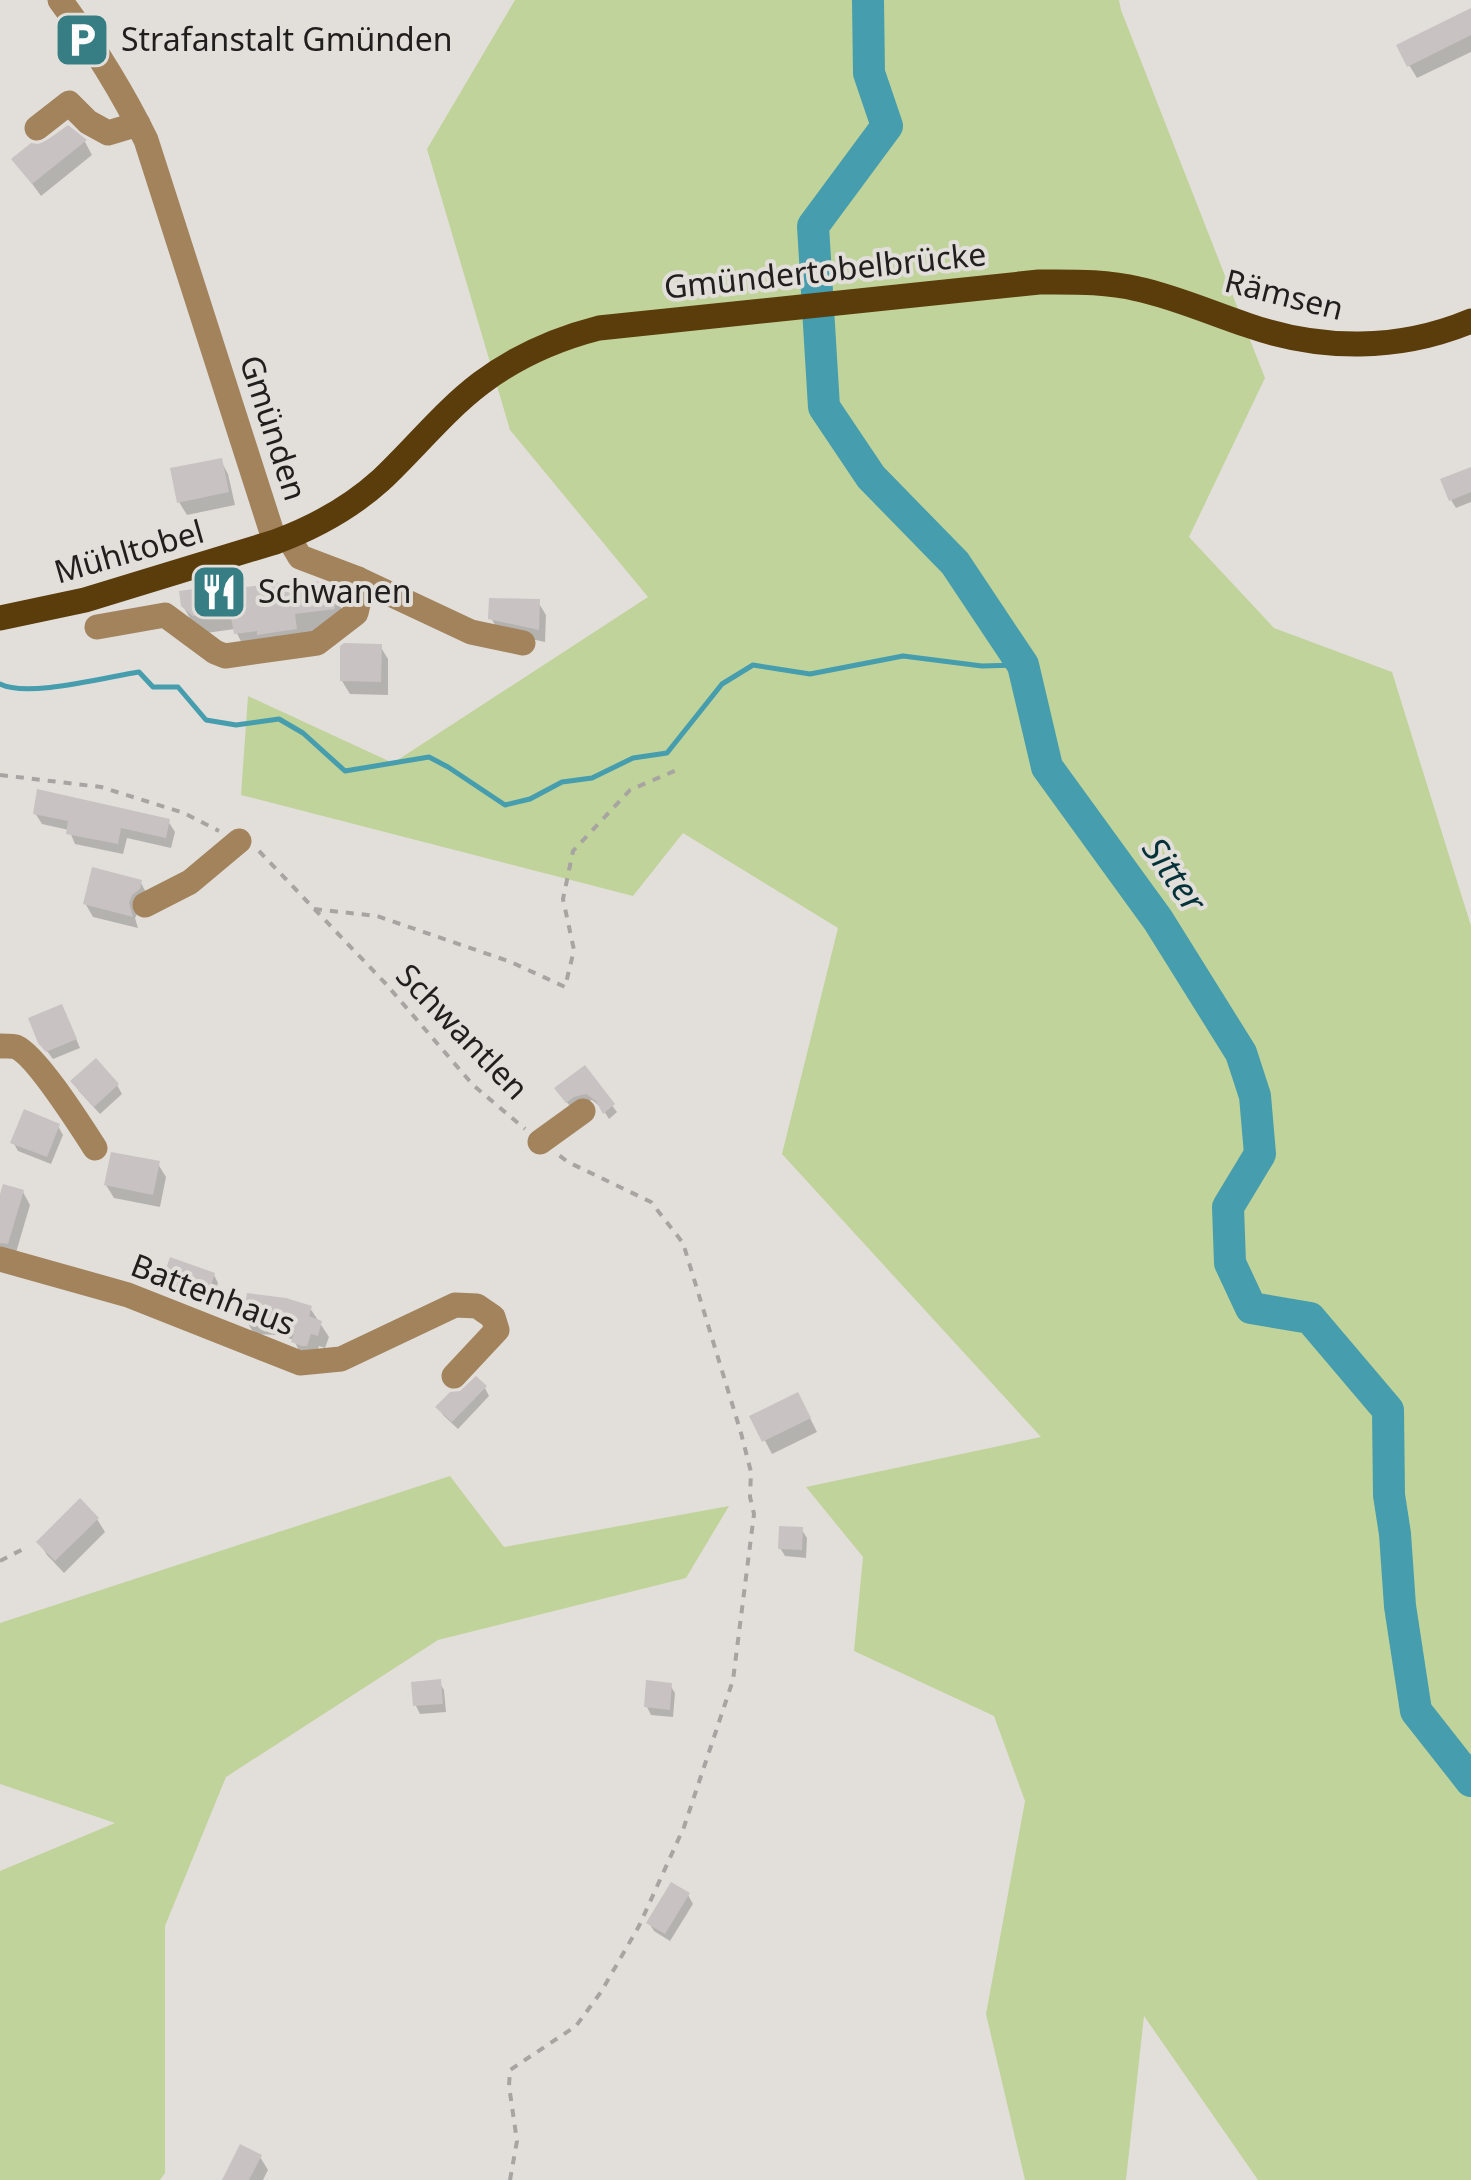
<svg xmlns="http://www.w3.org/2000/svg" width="1471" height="2180" font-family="'Noto Sans',sans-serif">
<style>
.green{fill:#c0d39a}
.shadow{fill:#0003}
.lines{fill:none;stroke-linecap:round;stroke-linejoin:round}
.stream{stroke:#459dad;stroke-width:5}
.river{stroke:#459dad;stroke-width:32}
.building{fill:#c8c2c2}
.path{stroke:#a7a4a1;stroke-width:4;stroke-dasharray:8 8;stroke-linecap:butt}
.minor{stroke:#a2835c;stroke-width:25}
.major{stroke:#5b3c0b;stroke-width:25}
.labels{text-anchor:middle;stroke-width:8;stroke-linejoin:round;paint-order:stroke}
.poi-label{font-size:32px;fill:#201f1d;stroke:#e2dfdb;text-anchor:start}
.street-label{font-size:32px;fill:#201f1d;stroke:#e2dfdb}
.water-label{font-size:35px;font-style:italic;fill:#053239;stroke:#e2dfdb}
</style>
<rect width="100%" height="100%" fill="#e2dfdb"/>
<g class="green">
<polygon points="515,0 1119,0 1121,10 1265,378 1189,537 1274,628 1392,672 1471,926 1471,2180 1258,2180 1144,2016 1126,2180 1025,2180 986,2014 1025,1801 994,1716 854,1651 863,1557 806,1487 1041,1437 782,1154 838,928 683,833 633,896 241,795 248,696 393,763 648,597 510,430 427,149"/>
<polygon points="450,1476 504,1547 729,1506 686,1578 438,1640 226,1777 165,1926 165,2173 160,2180 0,2180 0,1871 115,1823 0,1784 0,1623"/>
</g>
<g class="shadow">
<polygon points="1471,13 1471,52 1417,78 1409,65"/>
<polygon points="68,128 85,142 92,155 41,196 14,159"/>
<polygon points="221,461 228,474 235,505 187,515 179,502"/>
<polygon points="1471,470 1471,502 1456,508 1451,500"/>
<polygon points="330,589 341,607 343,627 246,652 235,629 206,633 194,625 183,606 232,591"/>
<polygon points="538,602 546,615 545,642 499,632 491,618"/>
<polygon points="380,646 388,659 388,695 350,694 342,681"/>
<polygon points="35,813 168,821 175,832 171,848 127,838 123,854 75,844 69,830 42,824"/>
<polygon points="141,883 148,896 135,918 138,928 93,917 85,903"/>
<polygon points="66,1015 80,1048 53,1059 40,1042"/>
<polygon points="584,1069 617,1112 609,1119 602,1108 592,1100 572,1109 562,1096"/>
<polygon points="117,1085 122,1094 100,1114 78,1090"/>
<polygon points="58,1126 63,1135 51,1164 18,1151 13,1142"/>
<polygon points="158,1164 166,1177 160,1207 114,1198 106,1185"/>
<polygon points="23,1192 30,1205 15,1256 0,1252 0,1197"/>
<polygon points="214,1275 218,1283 210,1307 169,1292 164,1284"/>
<polygon points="310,1308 329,1337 325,1348 319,1346 314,1359 301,1355 294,1340 279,1335 254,1334 246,1320"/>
<polygon points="485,1388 489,1396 458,1429 443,1415 438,1407"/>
<polygon points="805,1408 817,1432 772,1454 753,1418"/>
<polygon points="97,1519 105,1532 64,1573 47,1555 39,1542"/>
<polygon points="802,1530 807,1538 806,1558 785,1556 780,1548"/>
<polygon points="439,1682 444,1690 446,1712 420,1714 416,1706"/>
<polygon points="670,1685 675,1693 673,1717 651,1715 647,1707"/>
<polygon points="688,1895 693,1904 670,1941 654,1931 649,1923"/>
<polygon points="260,2157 268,2170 263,2180 225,2180"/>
</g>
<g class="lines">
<path class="stream" d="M0 684C27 698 106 677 139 672L153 687H178L206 720 236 725 279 719 303 733 345 771 429 757 448 767 505 805 530 799 562 782 592 778 633 758 667 753 722 684 753 665 810 674 903 656 982 666 1023 665"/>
<polyline class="river" points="868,0 869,73 887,126 813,226 824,407 871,477 955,563 1023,665 1047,767 1158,920 1241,1053 1255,1096 1260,1154 1228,1207 1230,1263 1251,1308 1310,1318 1388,1410 1389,1495 1395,1534 1400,1606 1416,1711 1471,1781"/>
</g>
<g class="building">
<polygon points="1471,8 1471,35 1407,67 1396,45"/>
<polygon points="68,125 87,140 32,184 11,159 31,143 38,144 46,141"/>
<polygon points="222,458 229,492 177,503 170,468"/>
<polygon points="1471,467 1471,492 1449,501 1440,479"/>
<polygon points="291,581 292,584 316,581 332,586 335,609 295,614 297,629 257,635 257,631 234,634 230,611 193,616 181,606 179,591 230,584 231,589"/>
<polygon points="489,598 540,599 539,630 488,619"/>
<polygon points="344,643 382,644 381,682 340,681 340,646"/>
<polygon points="37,789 170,819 166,838 121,828 118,844 66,834 68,821 33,814"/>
<polygon points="92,867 142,880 140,889 132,895 129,903 133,917 83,904"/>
<polygon points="62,1004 77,1039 46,1052 38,1043 28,1018"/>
<polygon points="96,1058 119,1084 94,1107 70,1081"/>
<polygon points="585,1065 615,1104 603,1114 596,1101 586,1094 574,1097 566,1103 554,1088"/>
<polygon points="24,1109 60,1124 47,1157 10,1143"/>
<polygon points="111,1152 160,1161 153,1195 104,1185"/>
<polygon points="3,1184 24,1190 8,1244 0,1243 0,1194"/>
<polygon points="170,1257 215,1273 206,1300 161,1284"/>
<polygon points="247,1293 286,1298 312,1306 309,1316 322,1321 318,1336 311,1334 307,1346 302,1346 291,1342 295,1330 270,1322 243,1321"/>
<polygon points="476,1376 487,1386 452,1422 435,1407 450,1392 460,1391"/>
<polygon points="798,1392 811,1418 762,1442 749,1416"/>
<polygon points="80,1498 99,1518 55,1561 36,1542"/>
<polygon points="779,1526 803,1527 802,1550 778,1549"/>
<polygon points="441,1679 443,1704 413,1706 411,1682"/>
<polygon points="646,1680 672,1683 670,1710 644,1707"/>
<polygon points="671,1882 690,1893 665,1934 646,1923"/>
<polygon points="240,2144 262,2155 249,2180 222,2180"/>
</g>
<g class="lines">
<g class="path">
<polyline points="0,775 101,787 184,813 219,831"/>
<polyline points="259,851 386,984 473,1085 525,1129"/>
<polyline points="314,909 377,916 511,962 565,987 574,950 563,899 573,851 630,790 679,769"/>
<polyline points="0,1561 27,1547"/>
<polyline points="510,2180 517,2141 509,2086 510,2070 576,2026 601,1992 639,1926 684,1827 733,1680 754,1514 750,1497 751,1472 741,1433 683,1243 651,1202 568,1162 556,1153"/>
</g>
<g class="minor">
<path d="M60 0C94 46 121 89 146 140L275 542"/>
<polyline points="37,128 69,103 88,122 108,133 138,124"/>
<polyline points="288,537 300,557 358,579 471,632 523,643"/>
<polyline points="97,627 165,615 215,652 225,656 317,643 356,613 359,600 358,579"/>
<polyline points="145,905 190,882 239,841"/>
<path d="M0 1046C2 1046 14 1046 16 1047 36 1055 82 1128 95 1148"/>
<polyline points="540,1142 583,1111"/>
<polyline points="0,1259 128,1295 300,1363 341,1359 455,1305 477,1306 493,1317 497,1330 454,1376"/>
</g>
<path class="major" d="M0 618 85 600 275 542C313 528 351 507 381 480 415 448 444 411 481 383 517 356 556 339 599 328L1039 282C1073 282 1105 281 1138 289 1175 297 1211 313 1247 325 1321 351 1399 351 1471 321"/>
</g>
<defs>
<g id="parking-square" transform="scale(2.875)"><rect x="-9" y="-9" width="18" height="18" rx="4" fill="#367e84" stroke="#e2dfdb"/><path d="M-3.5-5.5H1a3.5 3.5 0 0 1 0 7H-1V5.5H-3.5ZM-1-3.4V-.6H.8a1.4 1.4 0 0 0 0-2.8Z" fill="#fff"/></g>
<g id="restaurant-square" transform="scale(2.875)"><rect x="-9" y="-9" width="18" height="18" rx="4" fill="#367e84" stroke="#e2dfdb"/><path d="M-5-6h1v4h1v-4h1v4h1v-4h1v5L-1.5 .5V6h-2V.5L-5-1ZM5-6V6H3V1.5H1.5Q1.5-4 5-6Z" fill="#fff"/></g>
</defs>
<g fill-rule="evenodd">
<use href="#parking-square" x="82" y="40"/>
<use href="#restaurant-square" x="219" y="592"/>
</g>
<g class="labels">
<g class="poi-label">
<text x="121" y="51">Strafanstalt Gmünden</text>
<text x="258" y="603">Schwanen</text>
</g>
<g class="street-label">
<text transform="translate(825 271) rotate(-6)" y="11">Gmündertobelbrücke</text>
<text transform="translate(1284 295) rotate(14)" y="11">Rämsen</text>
<text transform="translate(273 428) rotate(72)" y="11">Gmünden</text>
<text transform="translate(129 552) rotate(-16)" y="11">Mühltobel</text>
<text transform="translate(462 1032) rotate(46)" y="11">Schwantlen</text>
<text transform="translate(213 1295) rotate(21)" y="11">Battenhaus</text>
</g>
<g class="water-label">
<text transform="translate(1174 875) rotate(55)" y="12">Sitter</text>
</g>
</g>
</svg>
